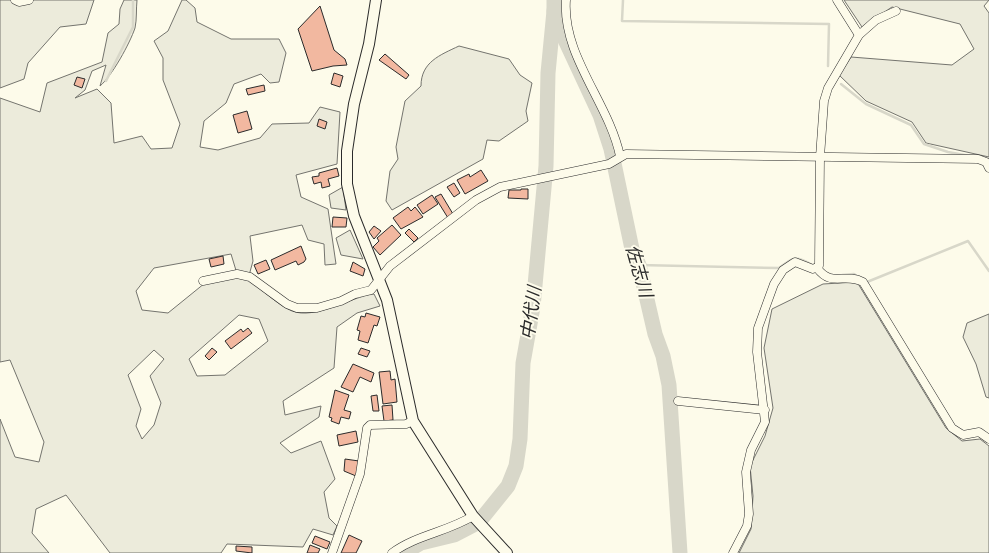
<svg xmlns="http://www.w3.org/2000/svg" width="989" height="553" font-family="Roboto,'Noto Sans JP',sans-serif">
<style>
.green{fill:#ecebdb;stroke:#74746e;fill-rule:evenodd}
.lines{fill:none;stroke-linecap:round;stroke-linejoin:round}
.stream{stroke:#d8d7c9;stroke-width:2.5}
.river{stroke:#d8d7c9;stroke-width:15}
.building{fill:#f2b8a0;stroke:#2b2b2b}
.street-casing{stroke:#2b2b2b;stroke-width:9}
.secondary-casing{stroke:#2b2b2b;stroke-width:12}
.street{stroke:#fdfbea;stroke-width:8}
.secondary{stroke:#fdfbea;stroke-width:10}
.labels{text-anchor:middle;stroke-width:4;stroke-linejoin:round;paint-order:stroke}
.water-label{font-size:18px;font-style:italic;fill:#2b2b2b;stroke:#fdfbea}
</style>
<rect width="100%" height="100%" fill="#fdfbea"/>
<g class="green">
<polygon points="0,0 94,0 86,24 60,27 28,63 24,79 0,88"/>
<path d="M124 0H137C136 9 137 19 135 28 130 43 112 76 100 86L106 65 92 71 85 90 75 98 97 89 111 103 114 143 142 136 151 149 172 148 180 124 163 80V58L154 41 168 31 182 0H186L195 8 197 22 231 39H279L286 53 279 82 270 83 261 74 234 84 226 103 204 121 200 147 218 150 260 138 272 124 309 123 320 107 340 112 337 164 296 175 301 197 328 209 336 264 325 265 324 244 308 240 302 225 250 236 253 261 248 279C260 288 279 306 292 311 315 320 350 297 374 294L380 306 357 313 337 327 334 368 283 401 285 415 321 406 319 417 280 443 291 453 321 441 335 479 324 492 329 518 337 526 333 535 313 529 303 547 227 544 221 553H110L66 495 36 509 32 533 49 553H0V419L15 457 39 462 44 442 10 360 0 362V98L40 112 47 83 102 62 108 33 119 24 120 9ZM231 254 238 277 205 283 168 313 142 310 136 291 154 268ZM239 315 259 319 268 341 225 375 197 376 189 359ZM154 350 164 359 150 376 161 403 154 425 142 439 136 426 141 409 128 375Z"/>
<polygon points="844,0 989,0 984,6 989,13 989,157 926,143 912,122 866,101 839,75 851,57 952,65 974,49 960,24 892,7 862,27"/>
<path d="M459 46 509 59 520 75 532 83 526 111 528 121 499 141 487 140 483 159 392 210 386 201 390 171 398 159 396 147 405 101 421 86C421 62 440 55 459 46Z"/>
<polygon points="343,187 346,210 331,208 329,195"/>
<polygon points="350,230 363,259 341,255 336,238"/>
<polygon points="857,282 946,428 962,441 980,439 989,446 989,553 739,553 751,529 753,496 750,466 765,436 773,408 764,348 772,309 823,284"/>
<polygon points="989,314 989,398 986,397 976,364 963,337 967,323"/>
</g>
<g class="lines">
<g class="stream">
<polyline points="623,0 622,21 829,24 828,66"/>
<polyline points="106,81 133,27 133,0"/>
<polyline points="841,84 866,104 911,125 924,144 948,152 970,156"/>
<path d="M639 265 779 268C793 257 796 255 812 265"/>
<polyline points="842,275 854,274 860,278"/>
<polyline points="867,282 968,241 989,271"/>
</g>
<g class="river">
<polyline points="554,0 554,11 560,29 600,115 611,149 632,249 639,265 655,334 663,356 669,385 680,553"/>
<polyline points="403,553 421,543 454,535 479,522 508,486 516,466 520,439 523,363 533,307 546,166 548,73 554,11"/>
</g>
</g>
<g class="building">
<polygon points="320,6 334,50 345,59 347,65 333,66 312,71 298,29"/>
<polygon points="385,54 409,75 406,79 379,60"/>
<polygon points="334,73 343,76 340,87 331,84"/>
<polygon points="77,77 85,79 82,88 74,85"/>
<polygon points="264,85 265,91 248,95 246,89"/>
<polygon points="247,111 252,129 238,133 233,115"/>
<polygon points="319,119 327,122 325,129 317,126"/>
<polygon points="337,168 339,176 328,179 330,186 322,188 321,182 314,184 312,177 319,176 319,173"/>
<polygon points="481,170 488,181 465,194 457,180 469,174 470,177"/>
<polygon points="454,183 460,193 454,197 447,187"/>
<polygon points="521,189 528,189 528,199 508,198 509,190 521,190"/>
<polygon points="441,194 453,214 448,218 435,197"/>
<polygon points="432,195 438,204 423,214 417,205"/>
<polygon points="408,207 411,211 415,207 423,217 401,229 393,218"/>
<polygon points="333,217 347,218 346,227 332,227"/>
<polygon points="392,225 401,235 380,255 373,247 379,241 377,238"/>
<polygon points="374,226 381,231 374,239 369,232"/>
<polygon points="409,229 418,238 414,242 405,233"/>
<polygon points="301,246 306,259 304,262 298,265 296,261 275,270 271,260"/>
<polygon points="223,256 224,264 211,267 209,259"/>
<polygon points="266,260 270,269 258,274 254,265"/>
<polygon points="353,262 365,269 363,276 350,271"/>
<polygon points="366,313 380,317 377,326 374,325 368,343 358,340 360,331 357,330 361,316 365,317"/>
<polygon points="248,328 252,333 231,349 225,341 241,329 243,332"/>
<polygon points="212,348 217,352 209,360 205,356"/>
<polygon points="361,348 370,351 367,357 358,354"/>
<polygon points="353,364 374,373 371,382 360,377 353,392 341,387"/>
<polygon points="390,371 391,380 395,379 397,402 383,404 379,372"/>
<polygon points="335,390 349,395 344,410 351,412 349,419 341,417 339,424 331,421 332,418 329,417"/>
<polygon points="377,395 379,411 373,411 371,396"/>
<polygon points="392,405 393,420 384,421 382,406"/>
<polygon points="356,431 358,442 339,446 337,435"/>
<polygon points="345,459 359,461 356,476 344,471"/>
<polygon points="349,535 362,541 356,553 341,553"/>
<polygon points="315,536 330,542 327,549 312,543"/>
<polygon points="310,545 320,549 318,553 307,553"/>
<polygon points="236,546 252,547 252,553 236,551"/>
</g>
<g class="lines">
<g class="street-casing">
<g id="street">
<polyline points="15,0 19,2 29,0"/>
<path d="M566 0C562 56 609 103 620 156"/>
<polyline points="859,35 876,20 896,11"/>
<path d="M817 268C832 288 844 272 863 282L952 428 963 435 979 432 989 439"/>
<polyline points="203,281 237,274 250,277 287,304 297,308 317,308 341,301 355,294 371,290 390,266 476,200 500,187 609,164 626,154 978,159 986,162 989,168"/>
<polyline points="678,401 765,410"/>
<polyline points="332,553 360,474 367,428 370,425 406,424 413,421"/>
<path d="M392 553C416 535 447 532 473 516"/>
<polyline points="733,553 747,526 749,514 746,472 751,450 765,422 757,352 758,328 774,284 783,270 795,262 813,269 819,266 820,157 824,101 828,88 859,35 837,0"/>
</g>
</g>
<g class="secondary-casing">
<polyline id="secondary" points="376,0 369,44 354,104 347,151 347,184 354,216 387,300 413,421 473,516 507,553"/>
</g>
<use href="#street" class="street"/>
<use href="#secondary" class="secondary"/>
</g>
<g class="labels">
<g class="water-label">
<text transform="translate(639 271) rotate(74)" y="6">佐志川</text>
<text transform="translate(531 313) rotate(-82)" y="6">中代川</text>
</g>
</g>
</svg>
